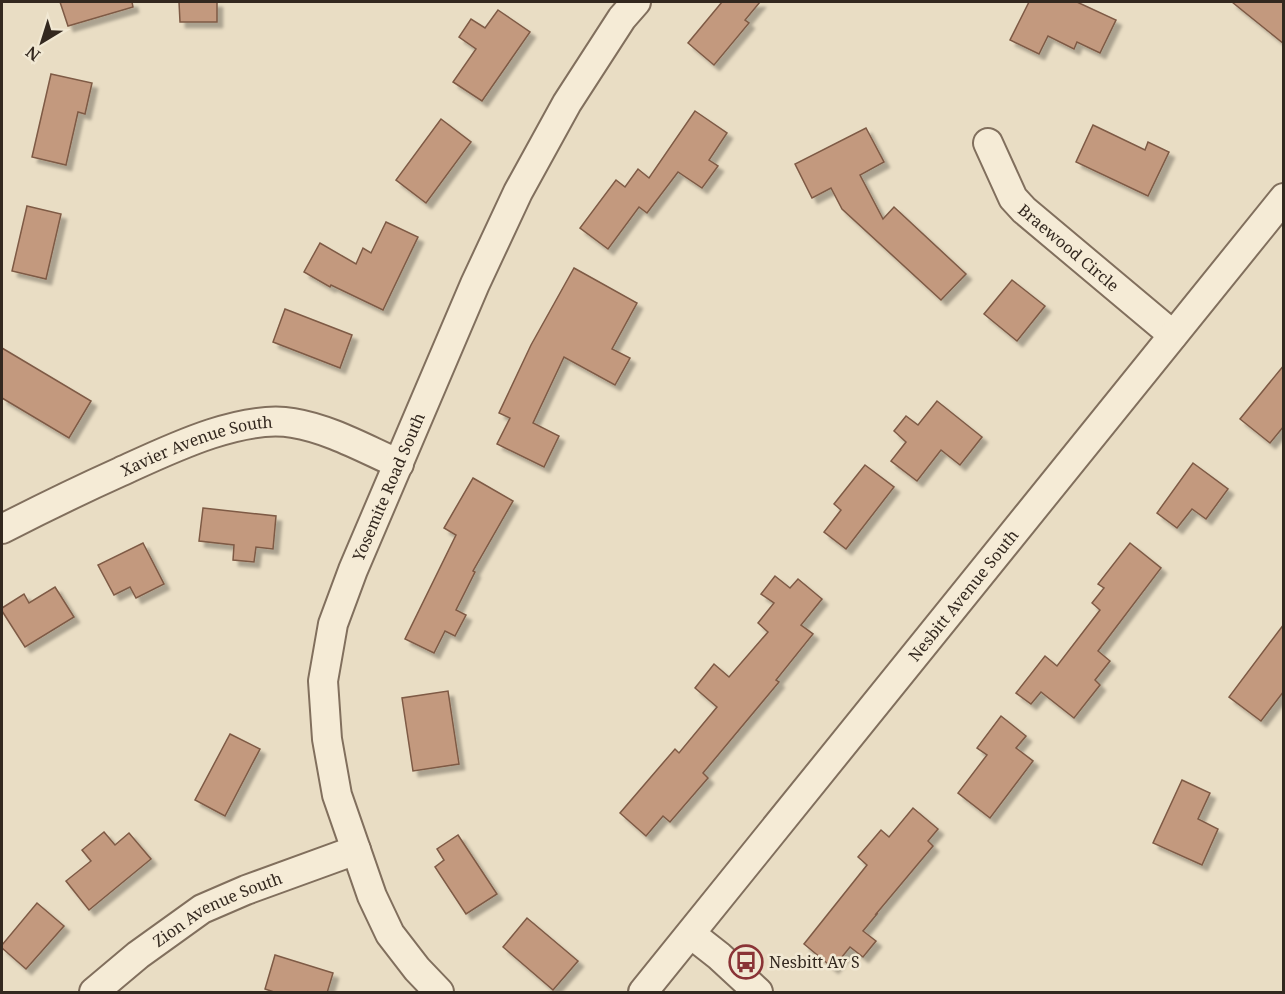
<svg xmlns="http://www.w3.org/2000/svg" width="1285" height="994" font-family="'Noto Serif',serif">
<style>
.building{fill:#c3997e;stroke:#7e5a45;stroke-width:1.5;filter:url(#shadow)}
.lines{fill:none;stroke-linecap:round;stroke-linejoin:round}
.minor-casing{stroke:#816f5d;stroke-width:32}
.minor{stroke:#f5ebd6;stroke-width:28}
.labels{text-anchor:middle;stroke-width:5;stroke-linejoin:round;paint-order:stroke}
.street-label{font-size:16px;fill:#33281f;stroke:#f1e8d3}
.poi-label{font-size:16px;fill:#33281f;stroke:#f1e8d3;text-anchor:start}
</style>
<defs>
<filter id="shadow"><feDropShadow dx="5.5" dy="5.5" stdDeviation="1.5" flood-color="#0004"/></filter>
</defs>
<rect width="100%" height="100%" fill="#e9ddc4"/>
<g class="building">
<polygon points="60,2 132,2 133,7 68,26"/>
<polygon points="179,2 217,2 217,22 180,22"/>
<polygon points="722,2 760,2 745,20 749,23 714,65 688,43"/>
<polygon points="1029,2 1077,2 1116,20 1100,53 1077,42 1074,49 1048,36 1039,54 1010,40"/>
<polygon points="1232,2 1284,2 1284,44"/>
<polygon points="498,10 530,32 482,101 453,82 476,49 459,37 471,19 485,28"/>
<polygon points="51,74 92,83 85,114 78,112 66,165 32,157"/>
<polygon points="695,111 727,133 709,160 718,166 702,188 678,172 647,213 639,207 608,249 580,228 616,180 625,187 638,169 649,178"/>
<polygon points="441,119 471,142 426,203 396,180"/>
<polygon points="1093,125 1145,150 1148,142 1169,152 1148,196 1076,162"/>
<polygon points="866,128 884,162 860,175 883,219 894,207 966,274 941,300 842,209 831,188 812,198 795,164"/>
<polygon points="27,206 61,214 46,279 12,271"/>
<polygon points="386,222 418,237 383,310 331,285 330,287 304,272 320,243 356,264 363,248 371,253"/>
<polygon points="574,268 637,303 612,349 630,358 615,385 564,357 533,423 559,436 544,467 497,444 510,418 499,413 531,345"/>
<polygon points="1012,280 1045,306 1017,341 984,314"/>
<polygon points="285,309 352,335 340,368 273,342"/>
<polygon points="2,348 91,401 69,438 2,398"/>
<polygon points="1284,365 1284,426 1270,443 1240,419"/>
<polygon points="937,401 982,437 960,465 941,450 917,481 891,461 906,442 894,431 906,416 918,425"/>
<polygon points="1193,463 1228,489 1206,519 1192,509 1177,528 1157,513"/>
<polygon points="865,465 894,487 846,549 824,532 841,510 834,504"/>
<polygon points="473,478 513,501 473,571 475,572 456,610 466,615 455,636 445,631 434,653 405,639 456,535 444,528"/>
<polygon points="203,508 276,516 273,549 256,547 254,562 233,560 234,545 199,541"/>
<polygon points="143,543 164,584 136,598 130,587 114,595 98,565"/>
<polygon points="1130,543 1161,568 1098,651 1110,661 1095,680 1100,685 1074,718 1041,692 1031,704 1016,693 1045,656 1057,666 1100,610 1092,603 1104,588 1098,584"/>
<polygon points="775,576 790,588 798,579 822,599 801,625 813,634 776,680 779,682 703,773 708,778 670,822 663,816 646,836 620,813 675,749 679,753 717,707 695,688 714,664 729,677 768,632 758,623 774,603 761,594"/>
<polygon points="55,587 74,617 25,647 2,611 2,608 24,594 29,603"/>
<polygon points="1284,624 1284,691 1261,721 1229,697"/>
<polygon points="448,691 459,764 413,771 402,698"/>
<polygon points="1001,716 1026,736 1016,748 1033,761 990,818 958,793 987,755 977,748"/>
<polygon points="230,734 260,749 225,816 195,800"/>
<polygon points="1182,780 1210,793 1198,819 1218,829 1202,865 1153,843"/>
<polygon points="913,808 938,829 928,841 933,846 876,914 877,914 863,931 876,941 863,957 850,947 833,968 804,944 867,865 858,857 881,830 889,837"/>
<polygon points="104,832 115,845 129,833 151,859 89,910 66,881 91,861 82,850"/>
<polygon points="458,835 497,894 466,914 435,867 444,860 437,849"/>
<polygon points="37,903 64,926 26,969 2,948 2,945"/>
<polygon points="527,918 578,961 553,990 503,947"/>
<polygon points="275,955 333,973 327,993 277,993 265,989"/>
</g>
<g class="lines">
<g class="minor-casing">
<g id="minor">
<path id="s1" d="M988 143 1013 198 1024 210 1173 335"/>
<path id="s2" d="M2 529C41 509 80 490 120 472 168 450 241 414 293 423 330 429 365 449 399 464"/>
<polyline points="691,934 719,956 758,992"/>
<path id="s3" d="M94 992 138 955 202 909 246 890 356 850"/>
<path id="s4" d="M439 992 417 969 390 934 372 896 337 795 327 739 323 681 333 624 353 570 475 284 518 192 567 103 622 18 636 2"/>
<path id="s5" d="M643 992 1284 198"/>
</g>
</g>
<use href="#minor" class="minor"/>
</g>
<defs>
<g id="bus-ring" transform="scale(1.725)"><circle r="9.5" fill="#f1e8d3" stroke="#8a3336" stroke-width="1.5"/><path d="M-5-6H5V4H4V6H2V4H-2V6H-4V4H-5ZM-3.5-4V0h7V-4ZM-3.5 1.2v1.5H-2V1.2ZM2 1.2v1.5H3.5V1.2Z" fill="#8a3336"/></g>
</defs>
<g fill-rule="evenodd">
<use href="#bus-ring" x="746" y="962"/>
</g>
<g class="labels">
<g class="street-label">
<text dy="6" stroke="none"><textPath href="#s1" startOffset="135">Braewood Circle</textPath></text>
<text dy="6" stroke="none"><textPath href="#s2" startOffset="213">Xavier Avenue South</textPath></text>
<text dy="6" stroke="none"><textPath href="#s4" startOffset="546">Yosemite Road South</textPath></text>
<text dy="6" stroke="none"><textPath href="#s5" startOffset="510">Nesbitt Avenue South</textPath></text>
<text dy="6" stroke="none"><textPath href="#s3" startOffset="150">Zion Avenue South</textPath></text>
</g>
<g class="poi-label">
<text x="769" y="968">Nesbitt Av S</text>
</g>
</g>
<rect width="1285" height="994" fill="none" stroke="#33281f" stroke-width="6"/>
<g transform="translate(42 42) rotate(218)" stroke="#f1e8d3" stroke-width="4.5" paint-order="stroke">
<path d="M0-4.5L10 22L0 15L-10 22Z" fill="#33281f"/>
<text y="-9" font-size="16" font-weight="bold" text-anchor="middle" fill="#33281f">N</text>
</g>
</svg>
